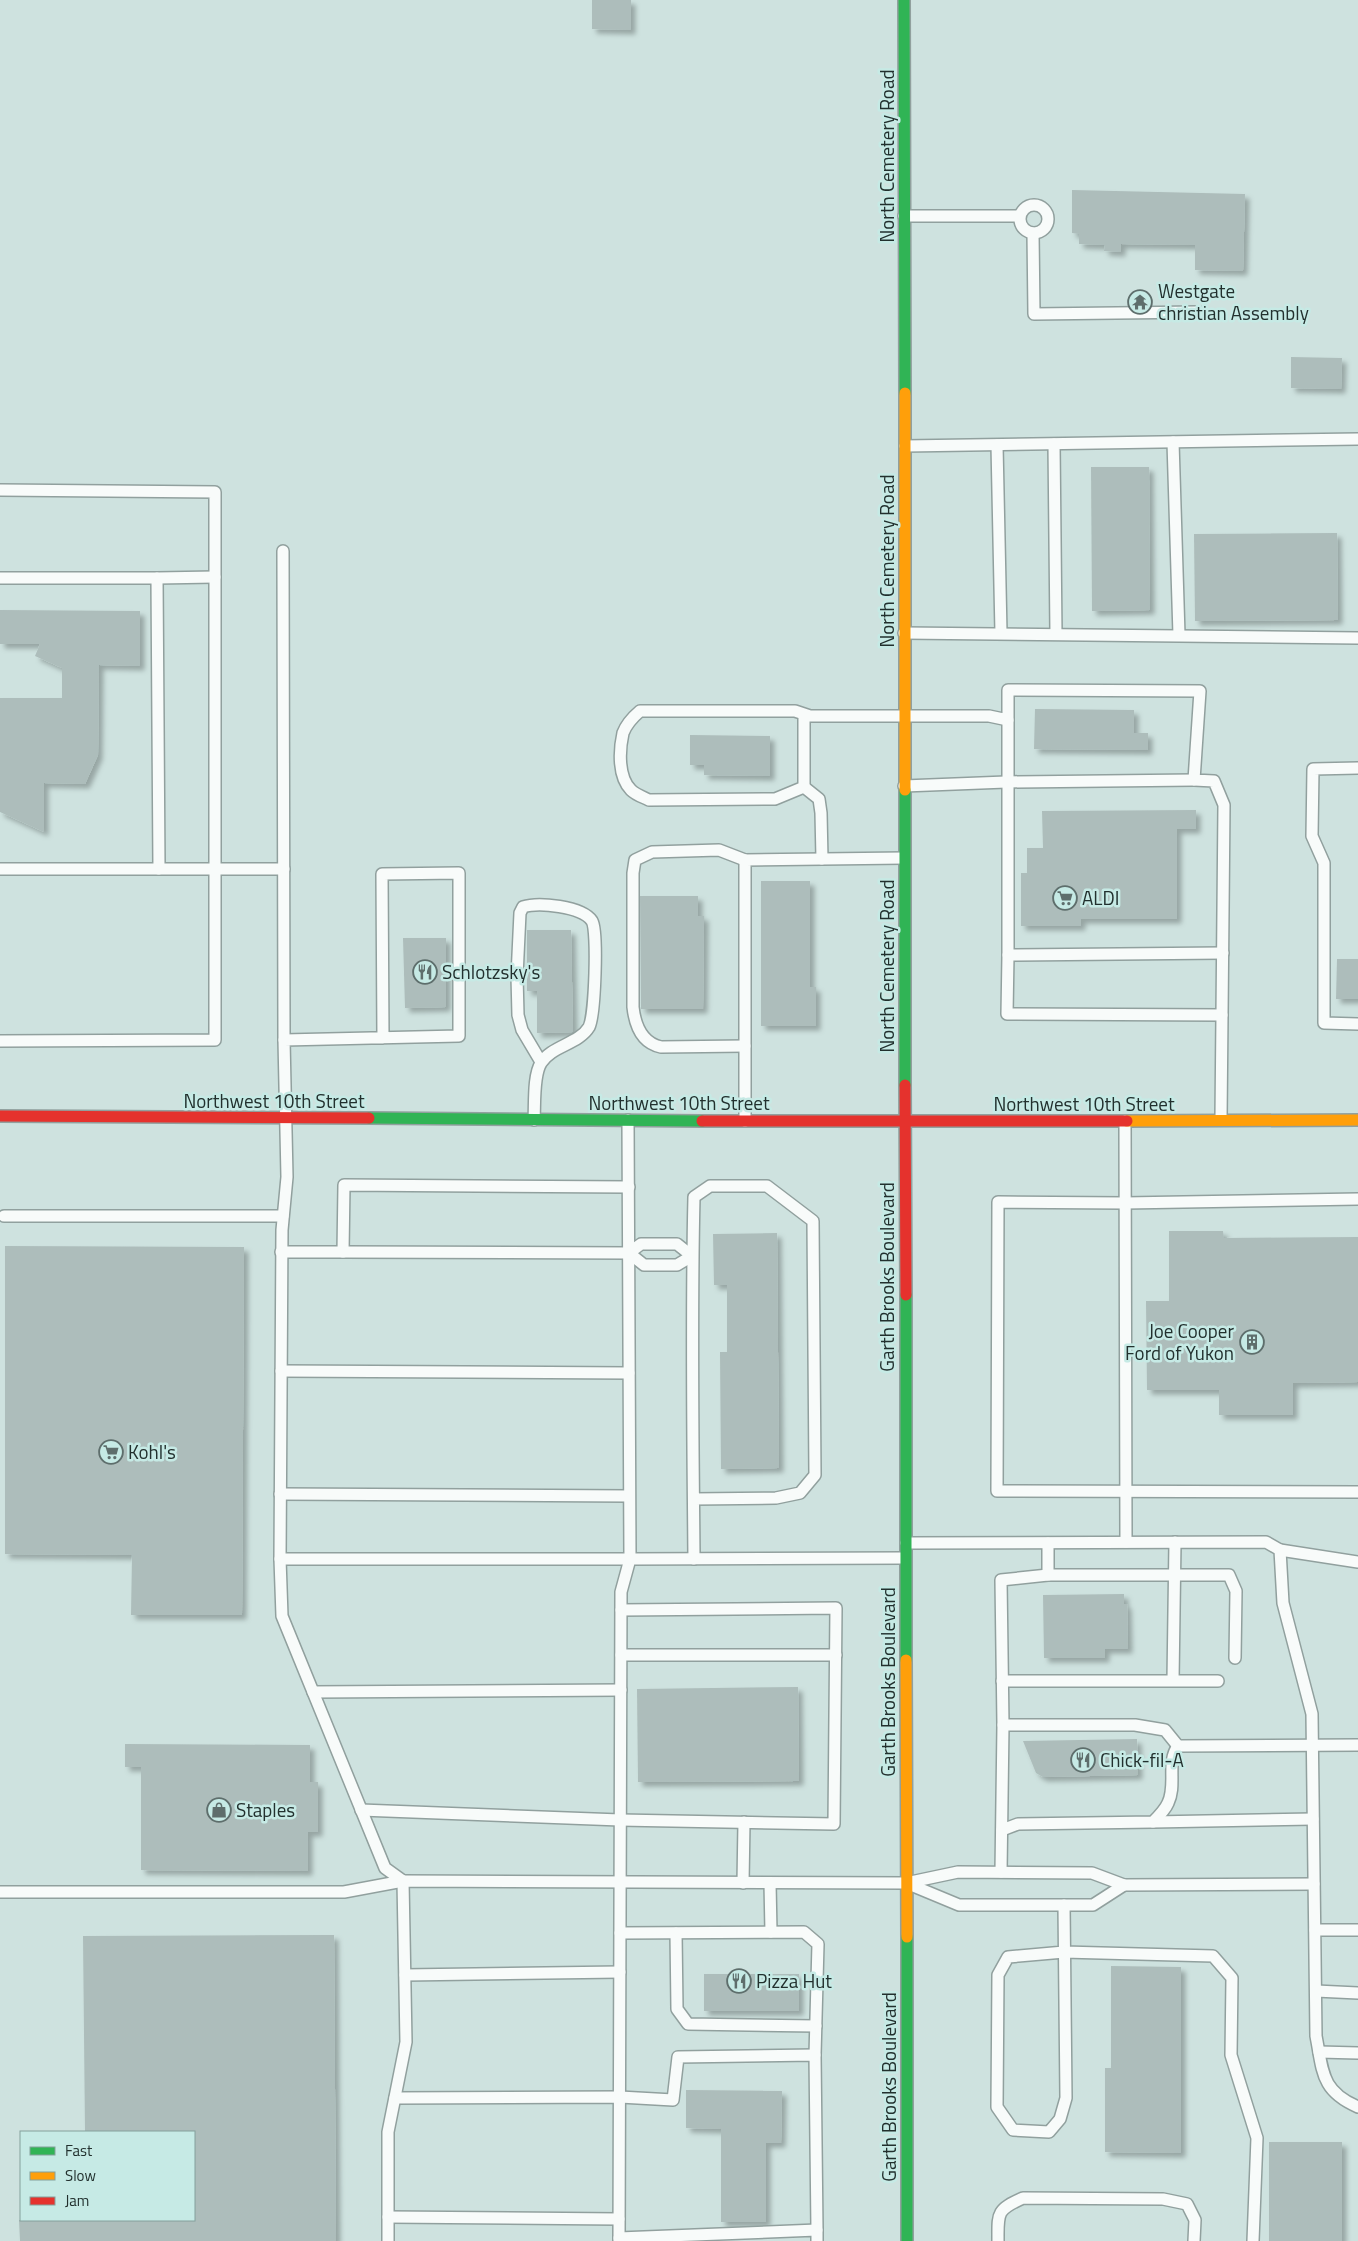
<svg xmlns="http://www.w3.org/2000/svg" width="1358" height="2241" font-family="'Titillium Web',sans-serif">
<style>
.building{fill:#adbdbb;filter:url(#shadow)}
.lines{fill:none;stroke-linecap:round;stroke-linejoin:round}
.lane-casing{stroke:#91a09e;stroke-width:14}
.fast-casing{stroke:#91a09e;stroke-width:14}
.slow-casing{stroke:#91a09e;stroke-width:14}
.jam-casing{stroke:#91a09e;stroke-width:14}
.lane{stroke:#f8fbfa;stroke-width:11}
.fast{stroke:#30b455;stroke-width:11}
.slow{stroke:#ff9f0a;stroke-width:11}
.jam{stroke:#e5322d;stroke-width:11}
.labels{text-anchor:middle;stroke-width:5;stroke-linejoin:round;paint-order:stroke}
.street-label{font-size:19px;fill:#22302e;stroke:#c6eae5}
.poi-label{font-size:19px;fill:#22302e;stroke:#c6eae5;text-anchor:start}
</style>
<defs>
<filter id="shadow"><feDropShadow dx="4.5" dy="4.5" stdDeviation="2.5" flood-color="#0004"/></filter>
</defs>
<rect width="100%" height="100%" fill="#cee2df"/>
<g class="building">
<polygon points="592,0 631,0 631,30 592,29"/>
<polygon points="1072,190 1245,194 1243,271 1195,270 1195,245 1121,244 1121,252 1104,251 1105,245 1079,244 1079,234 1072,233"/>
<polygon points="1291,357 1342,358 1341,389 1291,388"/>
<polygon points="1091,467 1149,467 1150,610 1092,611"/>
<polygon points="1337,533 1338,620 1195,621 1194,534"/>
<polygon points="0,610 140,611 140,666 99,665 98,755 85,784 44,783 44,832 0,812 0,698 62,698 62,668 35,656 40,644 0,644"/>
<polygon points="1035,709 1134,710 1134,733 1148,733 1148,750 1034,749"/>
<polygon points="690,735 770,736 770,776 704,775 704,765 690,765"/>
<polygon points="1196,810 1196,829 1177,829 1177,919 1081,919 1081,926 1021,926 1021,873 1027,873 1027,848 1043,848 1042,811"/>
<polygon points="761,881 810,881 810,987 816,987 816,1026 761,1026"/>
<polygon points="640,896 698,896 698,916 704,916 703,1009 641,1009"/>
<polygon points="527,930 571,930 573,1032 537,1033 537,991 527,991"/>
<polygon points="403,938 446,938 446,1007 405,1008"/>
<polygon points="1337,959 1358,959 1358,999 1336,999"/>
<polygon points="1169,1231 1223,1231 1224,1238 1358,1237 1358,1382 1293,1383 1293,1415 1219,1415 1219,1390 1147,1390 1146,1301 1169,1301"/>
<polygon points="777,1233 779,1468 721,1469 720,1352 727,1352 727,1285 714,1285 713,1234"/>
<polygon points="5,1246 244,1247 242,1615 131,1615 132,1555 5,1554"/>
<polygon points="1124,1594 1124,1604 1127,1604 1128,1649 1105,1649 1105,1658 1044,1658 1043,1595"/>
<polygon points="798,1687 799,1781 638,1782 637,1689"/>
<polygon points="1137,1739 1138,1775 1043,1777 1036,1773 1023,1741"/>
<polygon points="125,1744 310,1745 310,1782 318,1782 318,1832 308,1832 308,1871 141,1870 141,1767 125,1767"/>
<polygon points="334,1935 336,2241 20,2241 19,2220 194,2220 194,2132 85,2132 83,1936"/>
<polygon points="1111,1966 1181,1967 1181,2153 1105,2152 1105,2068 1111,2068"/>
<rect x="704" y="1974" width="95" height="37"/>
<polygon points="686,2090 782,2091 781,2143 766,2143 766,2222 721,2222 721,2129 686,2128"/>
<rect x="1269" y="2142" width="73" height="99"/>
</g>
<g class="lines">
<g class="lane-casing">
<g id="lane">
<circle cx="1034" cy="219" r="14"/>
<polyline points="904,216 1019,216"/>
<polyline points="1033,233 1034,314 1199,312"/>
<polyline points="1173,442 1179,635"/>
<polyline points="1054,444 1056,634"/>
<polyline points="997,445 1001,633"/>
<polyline points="905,446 1358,439"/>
<polyline points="0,490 215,492 215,1040 0,1041"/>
<polyline points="283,551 284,1040"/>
<polyline points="0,578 157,578 159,869"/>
<polyline points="157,578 215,577"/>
<polyline points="904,633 1358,638"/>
<path d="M804 715V787L775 799 649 800C643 797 636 795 631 790 618 777 619 751 623 733 626 725 633 717 640 711H795L810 716H989L1008 720V690L1200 691 1194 780 1214 781 1224 805 1221 1120"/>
<polyline points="1008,720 1008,955"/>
<polyline points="1358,768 1313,769 1312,836 1324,863 1324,1023 1358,1024"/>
<polyline points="904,786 1006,782 1194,780"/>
<polyline points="804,787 819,799 821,813 822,859"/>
<path d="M745 860 719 850 652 852 635 860 633 873V1007C635 1025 642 1043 661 1047L745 1046"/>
<polyline points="0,869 284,869"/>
<polyline points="1222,1015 1007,1014 1008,955 1223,953"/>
<polyline points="383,1038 382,874 459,873 459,1036 284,1040 287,1177 282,1230 280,1559 282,1616 385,1868 403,1881"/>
<path d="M534 1120C535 1105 533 1075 541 1063 551 1046 579 1044 589 1027 595 1015 598 931 592 921 582 906 538 902 523 907L520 913 517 976 518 1015 522 1030 541 1062"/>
<polyline points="745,1121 745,860 904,858"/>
<polyline points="1125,1121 1126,1542"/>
<polyline points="1358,1199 1125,1203 998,1202 997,1491 1358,1492"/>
<polyline points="4,1216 283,1216"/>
<polygon points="641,1244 677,1244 692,1256 677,1265 644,1265 629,1253"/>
<polyline points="281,1252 343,1252 344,1185 629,1187"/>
<polyline points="343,1252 629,1253"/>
<polyline points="281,1371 629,1373"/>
<polyline points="280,1494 629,1496"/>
<path d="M694 1499 776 1498 800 1493 815 1475 813 1221 767 1186H710L694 1197C691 1318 693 1439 694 1559"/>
<path d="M906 1543 1266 1542 1280 1550 1283 1603 1312 1714 1316 2036C1323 2072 1321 2091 1358 2107"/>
<polyline points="1048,1543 1048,1575"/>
<polyline points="1280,1550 1358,1562"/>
<polyline points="280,1559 630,1559 628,1120"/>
<polyline points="621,1655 836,1655"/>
<polyline points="1173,1680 1175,1542"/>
<polyline points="1002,1681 1218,1681"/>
<polyline points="313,1692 621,1690"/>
<polyline points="1003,1725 1135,1725 1165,1730 1178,1746"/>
<polyline points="361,1810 620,1820 834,1824 836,1608 621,1610"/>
<polyline points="1153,1822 1313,1819"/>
<path d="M1002 1830 1018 1824 1153 1822C1158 1817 1165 1810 1168 1803 1177 1785 1166 1762 1178 1746L1358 1745"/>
<polyline points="1001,1872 1003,1725 1001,1580 1048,1575 1229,1575 1236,1591 1235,1658"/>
<polyline points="743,1883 744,1822"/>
<polyline points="770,1883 771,1932"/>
<polyline points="906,1883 959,1905 1093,1905 1124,1885"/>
<polyline points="0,1892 344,1892 403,1881"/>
<polyline points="1064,1905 1066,2098 1060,2119 1049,2132 1013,2130 997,2107 998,1975 1008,1957 1064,1952 1213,1956 1232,1978 1231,2055 1257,2138 1253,2241"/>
<polyline points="1315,1930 1358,1930"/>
<polyline points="620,1933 804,1932 818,1944 815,2055"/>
<polyline points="676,1933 677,2009 688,2024 816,2026"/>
<polyline points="405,1975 620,1972"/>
<polyline points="1316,1991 1358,1993"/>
<polyline points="1319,2052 1358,2053"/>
<polyline points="395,2098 620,2097 673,2100 678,2057 815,2055 817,2230"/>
<polyline points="388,2217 619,2219"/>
<polyline points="619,2238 817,2230 817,2241"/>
<polyline points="388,2241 388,2132 406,2042 403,1881 906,1883 958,1872 1092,1873 1124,1885 1314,1884"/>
<polyline points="619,2241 621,1592 630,1559 905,1558"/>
<path d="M998 2241C998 2213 996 2210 1023 2198L1163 2199 1187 2204 1195 2220 1194 2241"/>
</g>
</g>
<g class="fast-casing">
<g id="fast">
<polyline points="904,0 905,393"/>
<polyline points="905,790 905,1085"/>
<polyline points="369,1118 702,1121"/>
<polyline points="906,1295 906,1660"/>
<polyline points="907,1937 907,2241"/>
</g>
</g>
<g class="slow-casing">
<g id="slow">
<polyline points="905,393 905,790"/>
<polyline points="1127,1121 1358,1120"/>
<polyline points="906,1660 907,1937"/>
</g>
</g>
<g class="jam-casing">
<g id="jam">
<polyline points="905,1085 906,1295"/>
<polyline points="0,1116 369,1118"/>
<polyline points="702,1121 1127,1121"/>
</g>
</g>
<use href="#lane" class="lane"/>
<use href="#fast" class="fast"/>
<use href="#slow" class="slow"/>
<use href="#jam" class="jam"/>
</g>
<defs>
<g id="temple-ring" transform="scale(1.25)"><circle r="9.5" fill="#c6eae5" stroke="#5e6e6c" stroke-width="1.5"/><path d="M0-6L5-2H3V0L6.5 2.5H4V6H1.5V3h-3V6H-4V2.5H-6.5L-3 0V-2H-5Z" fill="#5e6e6c"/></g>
<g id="supermarket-ring" transform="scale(1.25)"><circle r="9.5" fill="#c6eae5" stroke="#5e6e6c" stroke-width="1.5"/><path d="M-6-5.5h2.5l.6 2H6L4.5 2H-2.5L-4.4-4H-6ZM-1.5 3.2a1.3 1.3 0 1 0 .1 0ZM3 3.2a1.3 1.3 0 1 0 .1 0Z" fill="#5e6e6c"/></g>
<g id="restaurant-ring" transform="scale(1.25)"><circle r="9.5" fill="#c6eae5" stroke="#5e6e6c" stroke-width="1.5"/><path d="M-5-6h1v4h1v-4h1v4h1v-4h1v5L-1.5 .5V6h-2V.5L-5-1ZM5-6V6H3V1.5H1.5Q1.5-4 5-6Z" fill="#5e6e6c"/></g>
<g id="building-ring" transform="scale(1.25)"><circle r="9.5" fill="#c6eae5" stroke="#5e6e6c" stroke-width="1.5"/><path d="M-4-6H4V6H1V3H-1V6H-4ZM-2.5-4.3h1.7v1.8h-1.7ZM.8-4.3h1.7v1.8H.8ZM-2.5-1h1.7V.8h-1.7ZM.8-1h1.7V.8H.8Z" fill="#5e6e6c"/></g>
<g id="shop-ring" transform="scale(1.25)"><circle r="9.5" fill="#c6eae5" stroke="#5e6e6c" stroke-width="1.5"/><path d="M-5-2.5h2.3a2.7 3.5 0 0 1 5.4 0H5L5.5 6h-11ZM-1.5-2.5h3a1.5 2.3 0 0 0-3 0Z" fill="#5e6e6c"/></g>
</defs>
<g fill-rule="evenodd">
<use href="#temple-ring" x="1140" y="302"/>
<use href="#supermarket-ring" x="1065" y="898"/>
<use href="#restaurant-ring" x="425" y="972"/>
<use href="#building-ring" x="1252" y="1342"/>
<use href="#supermarket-ring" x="111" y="1452"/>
<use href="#restaurant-ring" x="1083" y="1760"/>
<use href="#shop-ring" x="219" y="1810"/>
<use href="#restaurant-ring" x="739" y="1981"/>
</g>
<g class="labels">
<g class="street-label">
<text transform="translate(887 156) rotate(-90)" y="7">North Cemetery Road</text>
<text transform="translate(887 561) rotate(-90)" y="7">North Cemetery Road</text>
<text transform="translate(887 966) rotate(-90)" y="7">North Cemetery Road</text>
<text x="274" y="1108">Northwest 10th Street</text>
<text x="679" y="1110">Northwest 10th Street</text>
<text x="1084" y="1111">Northwest 10th Street</text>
<text transform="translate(887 1277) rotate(-90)" y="7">Garth Brooks Boulevard</text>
<text transform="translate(888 1682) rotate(-90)" y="7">Garth Brooks Boulevard</text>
<text transform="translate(889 2087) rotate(-90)" y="7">Garth Brooks Boulevard</text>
</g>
<g class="poi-label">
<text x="1158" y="298">Westgate<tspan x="1158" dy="22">christian Assembly</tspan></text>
<text x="1082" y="905">ALDI</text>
<text x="442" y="979">Schlotzsky's</text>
<text x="1234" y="1338" text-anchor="end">Joe Cooper<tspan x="1234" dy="22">Ford of Yukon</tspan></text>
<text x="128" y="1459">Kohl's</text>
<text x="1100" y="1767">Chick-fil-A</text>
<text x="236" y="1817">Staples</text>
<text x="756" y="1988">Pizza Hut</text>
</g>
</g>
<rect x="20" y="2131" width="175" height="90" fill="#c6eae5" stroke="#84a09c"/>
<rect x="30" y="2147" width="25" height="8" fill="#30b455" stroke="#84a09c"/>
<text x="65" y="2156" font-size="15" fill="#22302e">Fast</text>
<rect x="30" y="2172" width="25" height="8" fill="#ff9f0a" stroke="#84a09c"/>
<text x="65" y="2181" font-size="15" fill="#22302e">Slow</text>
<rect x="30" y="2197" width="25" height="8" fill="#e5322d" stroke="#84a09c"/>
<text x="65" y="2206" font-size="15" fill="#22302e">Jam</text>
</svg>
